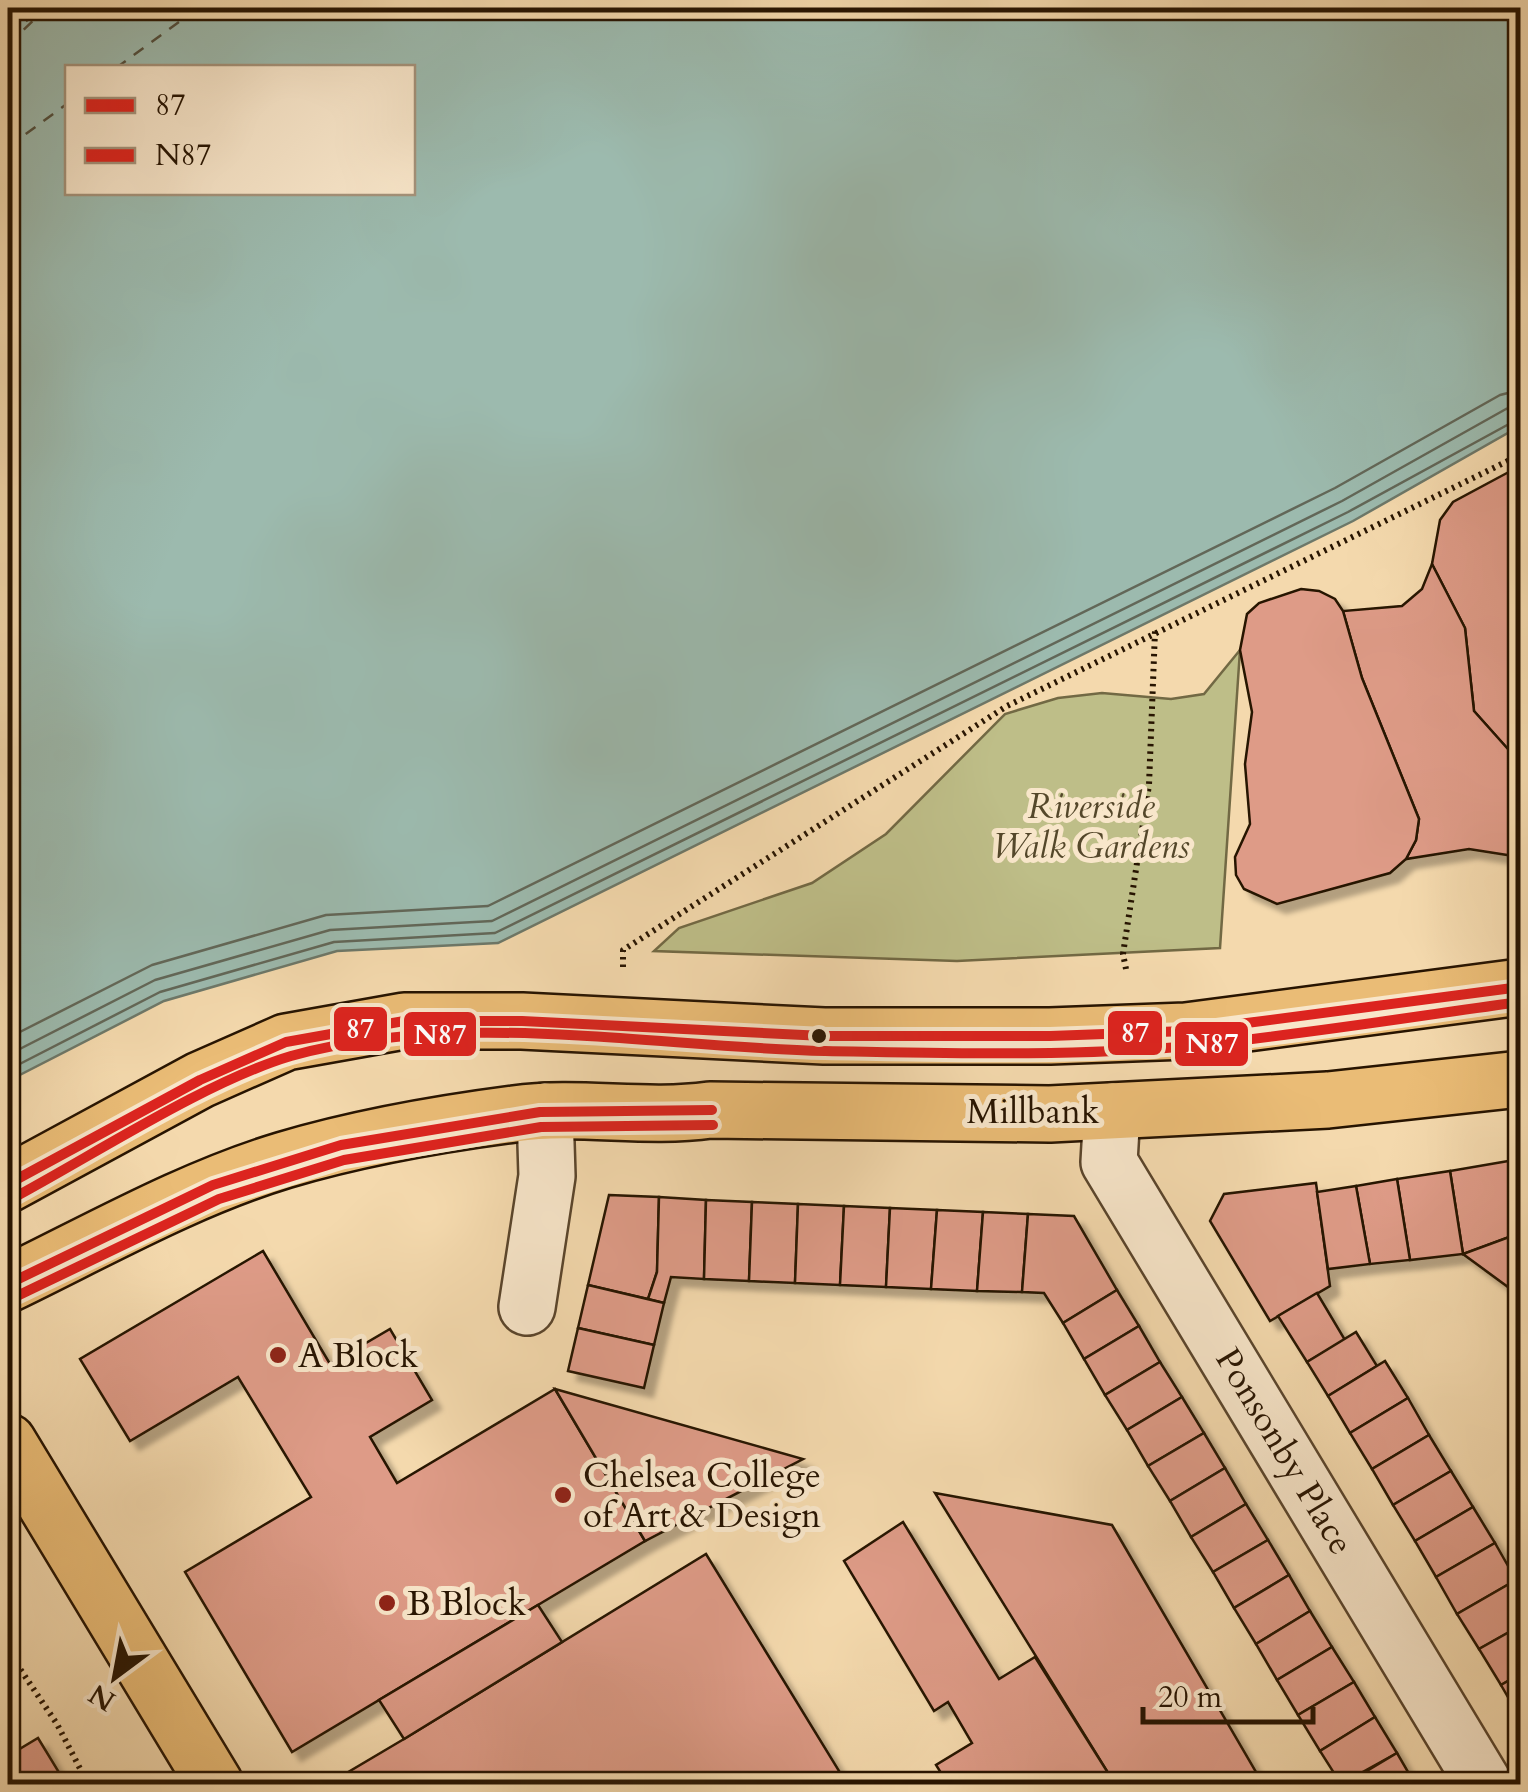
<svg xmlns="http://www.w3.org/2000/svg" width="1528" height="1792" font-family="Cardo,serif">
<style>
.green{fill:#bebe88;stroke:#726944;stroke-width:2.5}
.water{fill:#9cbaae;stroke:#6d7869;stroke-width:2.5;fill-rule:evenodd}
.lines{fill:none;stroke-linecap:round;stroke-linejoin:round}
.shore{stroke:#626758;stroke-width:2.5}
.ferry{stroke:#504e3e;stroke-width:2.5;stroke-dasharray:12 10;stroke-linecap:butt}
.building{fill:#de9b87;stroke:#271401;stroke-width:2.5;filter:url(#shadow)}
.minor-casing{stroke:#5a452c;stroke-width:60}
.major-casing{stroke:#271401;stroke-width:60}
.path{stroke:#271401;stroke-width:6;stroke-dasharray:2.5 5;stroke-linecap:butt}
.minor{stroke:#f8e6ca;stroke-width:55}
.major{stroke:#eabc76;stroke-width:55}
.bus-1-casing{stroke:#f8e6ca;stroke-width:18}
.bus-2-casing{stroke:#f8e6ca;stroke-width:18}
.bus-1{stroke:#dc241f;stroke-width:10}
.bus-2{stroke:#dc241f;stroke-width:10}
.bus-dot{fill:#271401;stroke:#f8e6ca;stroke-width:4}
.poi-dot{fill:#8f2418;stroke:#f8e6ca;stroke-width:4}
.labels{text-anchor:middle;stroke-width:10;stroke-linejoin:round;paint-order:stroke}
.park-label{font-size:35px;font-style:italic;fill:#54472a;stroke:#f8e6ca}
.street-label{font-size:35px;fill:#271401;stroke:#f8e6ca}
.poi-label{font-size:35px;fill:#271401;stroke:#f8e6ca;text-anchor:start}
.line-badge{stroke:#f8e6ca;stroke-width:4}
.badge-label{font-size:28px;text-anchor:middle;font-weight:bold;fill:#fff}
</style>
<defs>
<filter id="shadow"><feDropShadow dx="9" dy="9" stdDeviation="2.5" flood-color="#0004"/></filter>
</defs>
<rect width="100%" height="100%" fill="#f4d9ad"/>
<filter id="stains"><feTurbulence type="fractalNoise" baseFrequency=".002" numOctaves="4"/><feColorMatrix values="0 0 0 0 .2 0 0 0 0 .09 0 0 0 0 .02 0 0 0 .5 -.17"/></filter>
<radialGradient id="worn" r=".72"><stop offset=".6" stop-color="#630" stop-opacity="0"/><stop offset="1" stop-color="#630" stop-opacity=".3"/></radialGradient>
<polygon class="green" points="1240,650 1220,948 957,961 654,951 679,928 812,883 886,834 1005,714 1058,698 1102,693 1171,699 1204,694"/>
<path class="water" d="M8 8H1520V426L1353 521 498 943 337 951 164 1001 8 1081ZM68 68H412V192H68Z"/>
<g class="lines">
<g class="shore">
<polyline points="8,1038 152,965 326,915 488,906 1335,488 1500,395 1520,390"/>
<polyline points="8,1055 155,980 330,930 492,921 1342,501 1506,409 1520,405"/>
<polyline points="8,1070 160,992 334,942 495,933 1348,512 1520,418"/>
</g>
<g class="ferry">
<polyline points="8,34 43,9"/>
<polyline points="8,45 46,8"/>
<polyline points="116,68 198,8"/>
<polyline points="8,147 68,103"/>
</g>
</g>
<g class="building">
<polygon points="1520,466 1520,784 1515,757 1474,711 1465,628 1432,564 1440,520 1453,502"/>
<polygon points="1432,564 1465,628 1474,711 1515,757 1520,784 1520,857 1469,849 1406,859 1416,840 1419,819 1362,678 1343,611 1402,606 1422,589"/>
<polygon points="1301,589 1319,591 1335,599 1343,611 1362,678 1419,819 1416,840 1406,859 1390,873 1277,904 1244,889 1236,875 1235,857 1250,824 1245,764 1252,712 1240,650 1247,614 1259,603"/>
<polygon points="1520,1159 1520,1233 1463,1254 1450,1171"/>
<polygon points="1450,1171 1463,1254 1410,1260 1397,1179"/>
<polygon points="1397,1179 1410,1260 1370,1264 1356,1186"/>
<polygon points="1316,1183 1330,1286 1270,1321 1210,1221 1224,1194"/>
<polygon points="1356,1186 1370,1264 1328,1269 1317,1192"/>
<polygon points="609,1195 659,1197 657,1272 648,1299 588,1285"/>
<polygon points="659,1197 706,1200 704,1279 671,1277 664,1303 648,1299 657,1272"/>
<polygon points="706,1200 752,1202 749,1281 704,1279"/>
<polygon points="752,1202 798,1204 795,1283 749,1281"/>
<polygon points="798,1204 844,1206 840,1285 795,1283"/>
<polygon points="844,1206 890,1208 886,1287 840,1285"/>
<polygon points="890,1208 937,1210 931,1289 886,1287"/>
<polygon points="937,1210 983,1212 977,1291 931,1289"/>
<polygon points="983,1212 1028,1214 1022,1292 977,1291"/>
<polygon points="1028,1214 1074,1216 1117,1290 1063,1323 1044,1293 1022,1292"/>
<polygon points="1520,1233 1520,1282 1508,1287 1463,1254"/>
<polygon points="263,1251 330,1364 390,1329 432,1400 370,1437 397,1483 555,1389 645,1541 292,1752 185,1572 311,1497 238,1377 130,1441 80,1359"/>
<polygon points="1520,1282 1520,1320 1508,1287"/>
<polygon points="588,1285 664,1303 654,1345 578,1328"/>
<polygon points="1117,1290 1139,1326 1084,1359 1063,1323"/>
<polygon points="1317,1293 1345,1340 1307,1362 1278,1316"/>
<polygon points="1139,1326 1160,1362 1105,1395 1084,1359"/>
<polygon points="578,1328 654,1345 644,1388 568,1371"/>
<polygon points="1356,1332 1377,1366 1328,1396 1307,1362"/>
<polygon points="1385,1361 1408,1398 1350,1433 1328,1396"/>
<polygon points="1160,1362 1182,1397 1127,1430 1105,1395"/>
<polygon points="555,1389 803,1459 645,1541"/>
<polygon points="1182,1397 1204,1433 1148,1466 1127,1430"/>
<polygon points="1408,1398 1429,1435 1372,1469 1350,1433"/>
<polygon points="1204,1433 1225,1468 1170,1501 1148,1466"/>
<polygon points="1429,1435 1451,1471 1393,1505 1372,1469"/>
<polygon points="1225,1468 1246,1504 1191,1537 1170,1501"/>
<polygon points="1451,1471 1473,1507 1415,1541 1393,1505"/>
<polygon points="935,1493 1112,1525 1263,1784 1115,1784"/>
<polygon points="1246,1504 1268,1540 1213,1572 1191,1537"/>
<polygon points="1473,1507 1495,1543 1436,1577 1415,1541"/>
<polygon points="903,1522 999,1679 1035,1657 1115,1784 948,1784 936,1765 972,1743 948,1702 934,1711 844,1561"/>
<polygon points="1268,1540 1289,1575 1234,1608 1213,1572"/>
<polygon points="1495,1543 1516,1580 1457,1614 1436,1577"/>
<polygon points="706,1554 847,1784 328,1784 404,1739"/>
<polygon points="1289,1575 1310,1611 1256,1644 1234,1608"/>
<polygon points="1516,1580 1520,1587 1520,1626 1479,1649 1457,1614"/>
<polygon points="538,1605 562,1642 404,1739 379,1700"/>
<polygon points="1310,1611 1332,1647 1277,1680 1256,1644"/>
<polygon points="1520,1626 1520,1674 1501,1685 1479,1649"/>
<polygon points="1332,1647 1354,1682 1298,1715 1277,1680"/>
<polygon points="1520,1674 1520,1718 1501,1685"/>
<polygon points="1354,1682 1375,1717 1320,1751 1298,1715"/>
<polygon points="1375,1717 1397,1753 1341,1784 1320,1751"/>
<polygon points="38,1738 66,1784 8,1784 8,1756"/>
<polygon points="1397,1753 1415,1784 1345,1784"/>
</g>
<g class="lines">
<g class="minor-casing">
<g id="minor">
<polyline points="1112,1111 1109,1162 1484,1784"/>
<polyline points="527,1307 547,1176 545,1111"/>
</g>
</g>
<g class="major-casing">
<g id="major">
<polyline points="8,1184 200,1080 286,1042 404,1021 522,1021 824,1036 1050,1036 1186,1031 1520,987"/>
<path d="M8 1284C97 1241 188 1189 284 1160 358 1138 437 1124 514 1114 579 1105 645 1119 710 1110L1050 1114 1328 1100 1520 1079"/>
<polyline points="8,1442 215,1784"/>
</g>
</g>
<g class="path">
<polyline points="623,967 623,950 1007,706 1520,455"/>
<polyline points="1126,969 1123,954 1149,785 1155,631"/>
<polyline points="8,1651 57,1724 88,1784"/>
</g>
<use href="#minor" class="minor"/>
<use href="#major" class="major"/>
<g class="bus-1-casing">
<g id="bus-1">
<polyline points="8,1184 200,1080 286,1042 404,1021 522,1021 824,1036 1050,1036 1186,1031 1520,987"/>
<polyline points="8,1284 213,1185 341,1145 540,1112 712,1110"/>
</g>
</g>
<g class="bus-2-casing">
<g id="bus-2">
<path d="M15 1197C95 1154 207 1081 291 1056 458 1009 654 1047 825 1051 945 1053 1070 1057 1190 1046 1300 1035 1410 1017 1520 1002"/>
<polyline points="15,1297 219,1199 344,1160 541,1127 713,1125"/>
</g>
</g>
<use href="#bus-1" class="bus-1"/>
<use href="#bus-2" class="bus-2"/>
</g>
<circle class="bus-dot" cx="819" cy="1036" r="9"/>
<g class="poi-dot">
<circle cx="278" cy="1355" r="10"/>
<circle cx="563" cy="1495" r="10"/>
<circle cx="387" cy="1603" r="10"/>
</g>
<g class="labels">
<g class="park-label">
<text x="1091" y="818">Riverside<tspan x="1091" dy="40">Walk Gardens</tspan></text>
</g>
<g class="street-label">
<text x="1033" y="1123">Millbank</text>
<text transform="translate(1285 1451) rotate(59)" y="12">Ponsonby Place</text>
</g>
<g class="poi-label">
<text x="298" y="1367">A Block</text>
<text x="583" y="1487">Chelsea College<tspan x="583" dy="40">of Art &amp; Design</tspan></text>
<text x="407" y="1615">B Block</text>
</g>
</g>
<g class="line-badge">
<rect x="332" y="1005" width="57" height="48" rx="10" fill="#dc241f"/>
<rect x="1106" y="1009" width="58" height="48" rx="10" fill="#dc241f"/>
<rect x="402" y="1010" width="76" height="48" rx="10" fill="#dc241f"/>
<rect x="1173" y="1020" width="77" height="48" rx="10" fill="#dc241f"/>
</g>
<g class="badge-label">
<text x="360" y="1038">87</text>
<text x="1135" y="1042">87</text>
<text x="440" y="1044">N87</text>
<text x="1212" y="1053">N87</text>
</g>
<rect width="1528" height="1792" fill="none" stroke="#f4d9ad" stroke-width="40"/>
<rect x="10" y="10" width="1508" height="1772" fill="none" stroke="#271401" stroke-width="5"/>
<rect x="20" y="20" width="1488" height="1752" fill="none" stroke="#271401" stroke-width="2.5"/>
<rect x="65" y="65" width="350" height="130" fill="#f8e6ca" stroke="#a4927a" stroke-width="2.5"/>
<rect x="85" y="98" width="50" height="15" fill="#dc241f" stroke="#a4927a" stroke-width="2.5"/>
<text x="155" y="115" font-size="30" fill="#271401">87</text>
<rect x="85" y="148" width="50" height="15" fill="#dc241f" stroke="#a4927a" stroke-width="2.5"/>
<text x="155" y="165" font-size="30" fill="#271401">N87</text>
<g transform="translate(115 1677) rotate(212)" stroke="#f8e6ca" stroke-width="8" paint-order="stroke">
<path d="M0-8L18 38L0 25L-18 38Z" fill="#271401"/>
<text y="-15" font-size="28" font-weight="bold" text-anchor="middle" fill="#271401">N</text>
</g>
<path d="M1143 1707v15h170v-15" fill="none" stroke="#271401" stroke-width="5"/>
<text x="1158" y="1707" font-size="30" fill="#271401" stroke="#f8e6ca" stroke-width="8" paint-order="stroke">20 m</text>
<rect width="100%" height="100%" filter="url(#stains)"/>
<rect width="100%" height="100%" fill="url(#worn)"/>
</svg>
